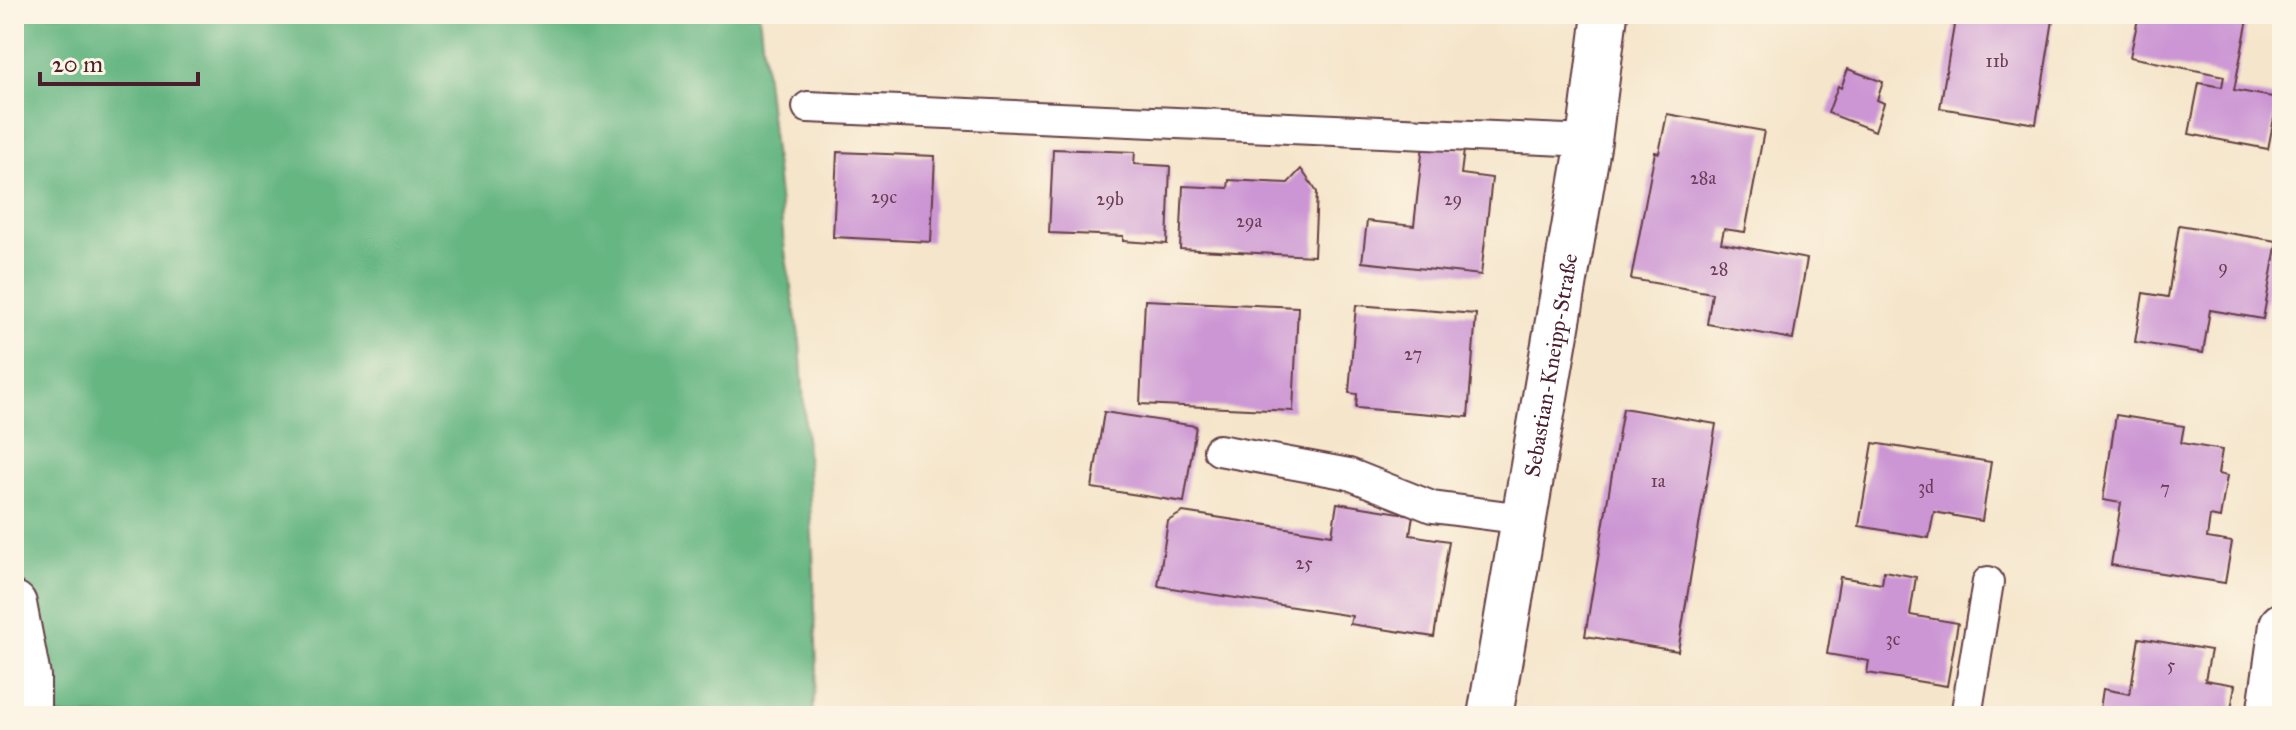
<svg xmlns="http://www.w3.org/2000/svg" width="2296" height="730" font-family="'IM FELL Great Primer',serif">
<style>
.forest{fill:#66b682;stroke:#586a56;stroke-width:2}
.building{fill:#cc95d4}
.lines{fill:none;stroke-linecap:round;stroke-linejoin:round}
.lane-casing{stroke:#643d43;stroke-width:34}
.street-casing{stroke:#643d43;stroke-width:48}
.secondary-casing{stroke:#643d43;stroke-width:48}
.lane{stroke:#fff;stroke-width:30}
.street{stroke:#fff;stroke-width:44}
.secondary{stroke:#fff;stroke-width:44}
.labels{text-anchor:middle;stroke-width:6;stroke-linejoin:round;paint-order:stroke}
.number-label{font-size:18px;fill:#6a3c55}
.street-label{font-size:22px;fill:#4a1f2b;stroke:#fcf5e5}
</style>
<rect width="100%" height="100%" fill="#fcf5e5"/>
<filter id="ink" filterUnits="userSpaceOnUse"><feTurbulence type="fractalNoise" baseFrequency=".0125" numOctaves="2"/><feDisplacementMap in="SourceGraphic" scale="16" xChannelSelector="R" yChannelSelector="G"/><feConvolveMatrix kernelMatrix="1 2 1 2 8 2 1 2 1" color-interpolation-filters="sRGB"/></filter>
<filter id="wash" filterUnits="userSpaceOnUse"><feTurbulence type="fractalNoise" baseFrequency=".006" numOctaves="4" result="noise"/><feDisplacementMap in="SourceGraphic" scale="32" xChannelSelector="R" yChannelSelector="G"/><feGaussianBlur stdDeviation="1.8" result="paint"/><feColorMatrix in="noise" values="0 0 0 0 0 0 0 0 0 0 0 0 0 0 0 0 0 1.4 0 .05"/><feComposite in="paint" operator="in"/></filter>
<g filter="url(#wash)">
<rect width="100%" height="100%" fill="#f5e5ca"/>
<polygon class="forest" points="14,14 759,14 785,252 800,342 813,553 817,672 812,716 14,716"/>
<g id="blocks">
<g class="building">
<polygon points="1956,14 2054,14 2036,124 1940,108"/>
<polygon points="2139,14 2249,14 2234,90 2278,98 2268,149 2189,134 2199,83 2222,87 2224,76 2130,57"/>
<polygon points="1848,69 1883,82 1877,100 1884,103 1875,131 1828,113 1838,86 1841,88"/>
<polygon points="1667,114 1764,131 1745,232 1724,229 1721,243 1807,259 1793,339 1707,324 1712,293 1631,279 1655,152 1659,153"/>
<polygon points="1423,145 1464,150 1461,174 1492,178 1481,275 1362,262 1367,221 1414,226"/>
<polygon points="1053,149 1135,152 1134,164 1170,166 1167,244 1123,241 1123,236 1049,233"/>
<polygon points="837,152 935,156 931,242 833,237"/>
<polygon points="1301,169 1317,192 1314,256 1180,249 1183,186 1228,188 1229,180 1288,183"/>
<polygon points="2179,225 2277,241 2263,319 2210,310 2203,353 2135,342 2143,293 2168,297"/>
<polygon points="1145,300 1298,307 1293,411 1140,404"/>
<polygon points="1356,305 1476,314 1468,417 1356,408 1357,394 1349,393"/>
<polygon points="1623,408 1716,424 1678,651 1585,636"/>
<polygon points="1104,412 1196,426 1184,502 1092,488"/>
<polygon points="2116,415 2184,426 2181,443 2222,450 2218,474 2227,476 2220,518 2210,516 2207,538 2232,542 2225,583 2111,565 2121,503 2103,500"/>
<polygon points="1873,443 1991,462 1982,521 1934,512 1929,538 1859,526"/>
<polygon points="1337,503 1413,515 1410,535 1449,541 1434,637 1350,624 1352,616 1158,586 1168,521 1183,512 1332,535"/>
<polygon points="1884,571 1916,577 1910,615 1958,623 1947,686 1867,673 1869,661 1827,654 1840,577 1882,584"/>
<polygon points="2139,638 2211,650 2205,680 2235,685 2230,716 2099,716 2103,689 2130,694"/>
</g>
</g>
</g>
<g filter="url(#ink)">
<use href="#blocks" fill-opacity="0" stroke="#643d43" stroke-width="2"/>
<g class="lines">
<g class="lane-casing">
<g id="lane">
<polyline points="808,107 1589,141"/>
<polyline points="1219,450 1349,474 1432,507 1524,519"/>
<polyline points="1966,716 1988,582"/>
</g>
</g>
<g class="street-casing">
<polyline id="street" points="2269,716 2282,625"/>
</g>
<g class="secondary-casing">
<g id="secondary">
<polyline points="14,604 28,677 28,716"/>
<path id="s1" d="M1490 716 1589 141 1605 14"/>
</g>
</g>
<use href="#lane" class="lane"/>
<use href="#street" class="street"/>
<use href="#secondary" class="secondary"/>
</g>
</g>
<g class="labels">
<g class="number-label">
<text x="1997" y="67">11b</text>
<text x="1703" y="184">28a</text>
<text x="884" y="203">29c</text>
<text x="1110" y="205">29b</text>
<text x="1453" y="205">29</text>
<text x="1249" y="227">29a</text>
<text x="2223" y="273">9</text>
<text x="1719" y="275">28</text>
<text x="1413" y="360">27</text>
<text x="1658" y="487">1a</text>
<text x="1926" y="493">3d</text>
<text x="2165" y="494">7</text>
<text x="1304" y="569">25</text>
<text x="1893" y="645">3c</text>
<text x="2171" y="671">5</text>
</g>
<g class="street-label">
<text dy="8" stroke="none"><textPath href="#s1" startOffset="356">Sebastian-Kneipp-Straße</textPath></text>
</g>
</g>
<rect width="2296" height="730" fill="none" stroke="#fcf5e5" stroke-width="48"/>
<path d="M40 72v12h158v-12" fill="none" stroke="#4a1f2b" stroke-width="4"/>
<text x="52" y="72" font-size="24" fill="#4a1f2b" stroke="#fcf5e5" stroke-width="6" paint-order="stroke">20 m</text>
</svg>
